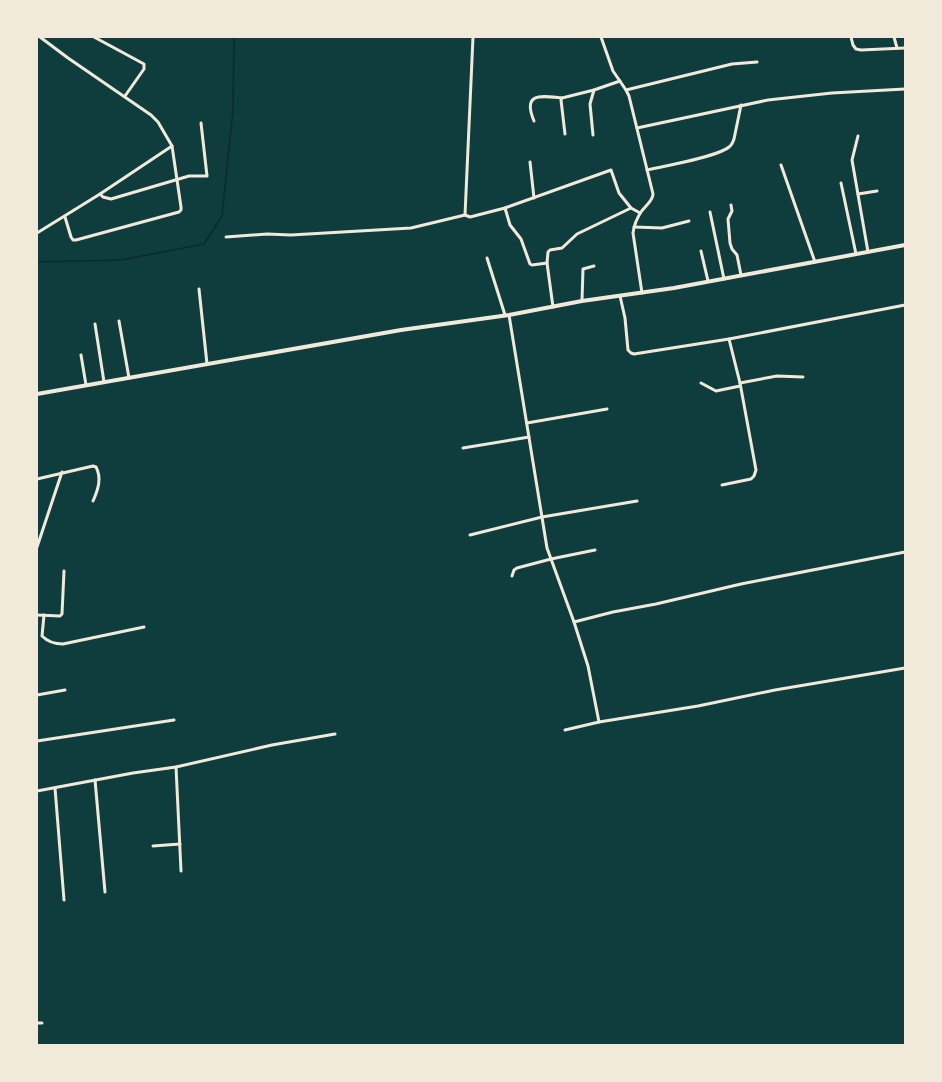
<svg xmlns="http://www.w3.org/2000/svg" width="942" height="1082" font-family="'IBM Plex Sans',sans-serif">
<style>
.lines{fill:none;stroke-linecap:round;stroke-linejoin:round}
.stream{stroke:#0a2a2b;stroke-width:1.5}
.minor{stroke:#f1e9da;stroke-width:3}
.tertiary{stroke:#f1e9da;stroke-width:4}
</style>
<rect width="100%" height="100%" fill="#0f3d3e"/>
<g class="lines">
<polyline class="stream" points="37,262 121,260 204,244 222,216 233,110 234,37"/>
<g class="minor">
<polyline points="94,37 144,64 144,69 125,96"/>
<polyline points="473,37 465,215 470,217 505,208 611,170 619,193 631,208 577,234 562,248 550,250 548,252 547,263"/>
<path d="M601 37 613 71 626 90 629 96 653 194C653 201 645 206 641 212 637 218 634 226 633 233L642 293"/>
<polyline points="851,37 853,45 856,49 861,50 905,48"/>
<polyline points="894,37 897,48"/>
<polyline points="626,90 732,64 757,62"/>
<path d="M534 121C522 92 541 96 562 98"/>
<polyline points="637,128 768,100 832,93 905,89"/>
<polyline points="565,134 561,100 562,98 594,90 620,81"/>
<polyline points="593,135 590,104 594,90"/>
<polyline points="858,136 852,160 868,252"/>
<polyline points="530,162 534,198"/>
<polyline points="781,165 815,262"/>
<path d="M647 170C665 166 717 157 729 147 732 145 733 142 734 139L741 105"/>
<polyline points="841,183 856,254"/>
<polyline points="100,194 103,197 111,199 189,176 207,176 201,123"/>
<polyline points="858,194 877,191"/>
<polyline points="731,205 732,211 728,219 730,243 732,249 737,255 741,275"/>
<polyline points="505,208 510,225 521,239 530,264 532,265 547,263 553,307"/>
<polyline points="631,208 640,213"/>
<polyline points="710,212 724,279"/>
<polyline points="65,217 71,237 73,240 76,240 179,212 181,210 181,207 172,146"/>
<polyline points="634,227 662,228 689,221"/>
<polyline points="37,233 100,194 172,146 158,122 151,115 68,58 40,37"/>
<polyline points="226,237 267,234 291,235 411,228 465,215"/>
<polyline points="701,251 708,281"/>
<polyline points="487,258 505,315"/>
<polyline points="199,289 207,364"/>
<polyline points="620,296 625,318 628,350 631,353 634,354 729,339 905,305"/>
<polyline points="582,301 583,269 594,266"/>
<polyline points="509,315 547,548 574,622 588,666 599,722 698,706 775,690 905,668"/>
<polyline points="119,321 129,378"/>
<polyline points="95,324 104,382"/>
<polyline points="729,339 740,383 777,376 803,377"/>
<polyline points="81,355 86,385"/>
<polyline points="701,383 716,391 740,386"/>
<polyline points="527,423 607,409"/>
<polyline points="463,448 529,437"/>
<path d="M37 479 93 466 96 467C102 478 98 490 93 501"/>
<polyline points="722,485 751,479 754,476 756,470 740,383"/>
<polyline points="470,535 542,517 637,501"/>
<polyline points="37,547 62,472"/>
<polyline points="512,576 514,570 517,568 551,559 595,550"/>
<polyline points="37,615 60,616 62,614 64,571"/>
<path d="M44 615 42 636C48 642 55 644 63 644L144 627"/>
<polyline points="574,622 613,612 656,604 741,584 905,552"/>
<polyline points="37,695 65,690"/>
<polyline points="565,730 599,722"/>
<polyline points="37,741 174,720"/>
<polyline points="176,767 181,871"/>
<polyline points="95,780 105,892"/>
<polyline points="55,788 64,900"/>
<polyline points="37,791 133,773 176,767 272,745 335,734"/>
<polyline points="153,846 180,844"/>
<polyline points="37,1023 42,1023"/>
</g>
<polyline class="tertiary" points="37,394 401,330 509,315 582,301 674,288 905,245"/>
</g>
<rect width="942" height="1082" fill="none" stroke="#f1e9da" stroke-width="76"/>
</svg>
